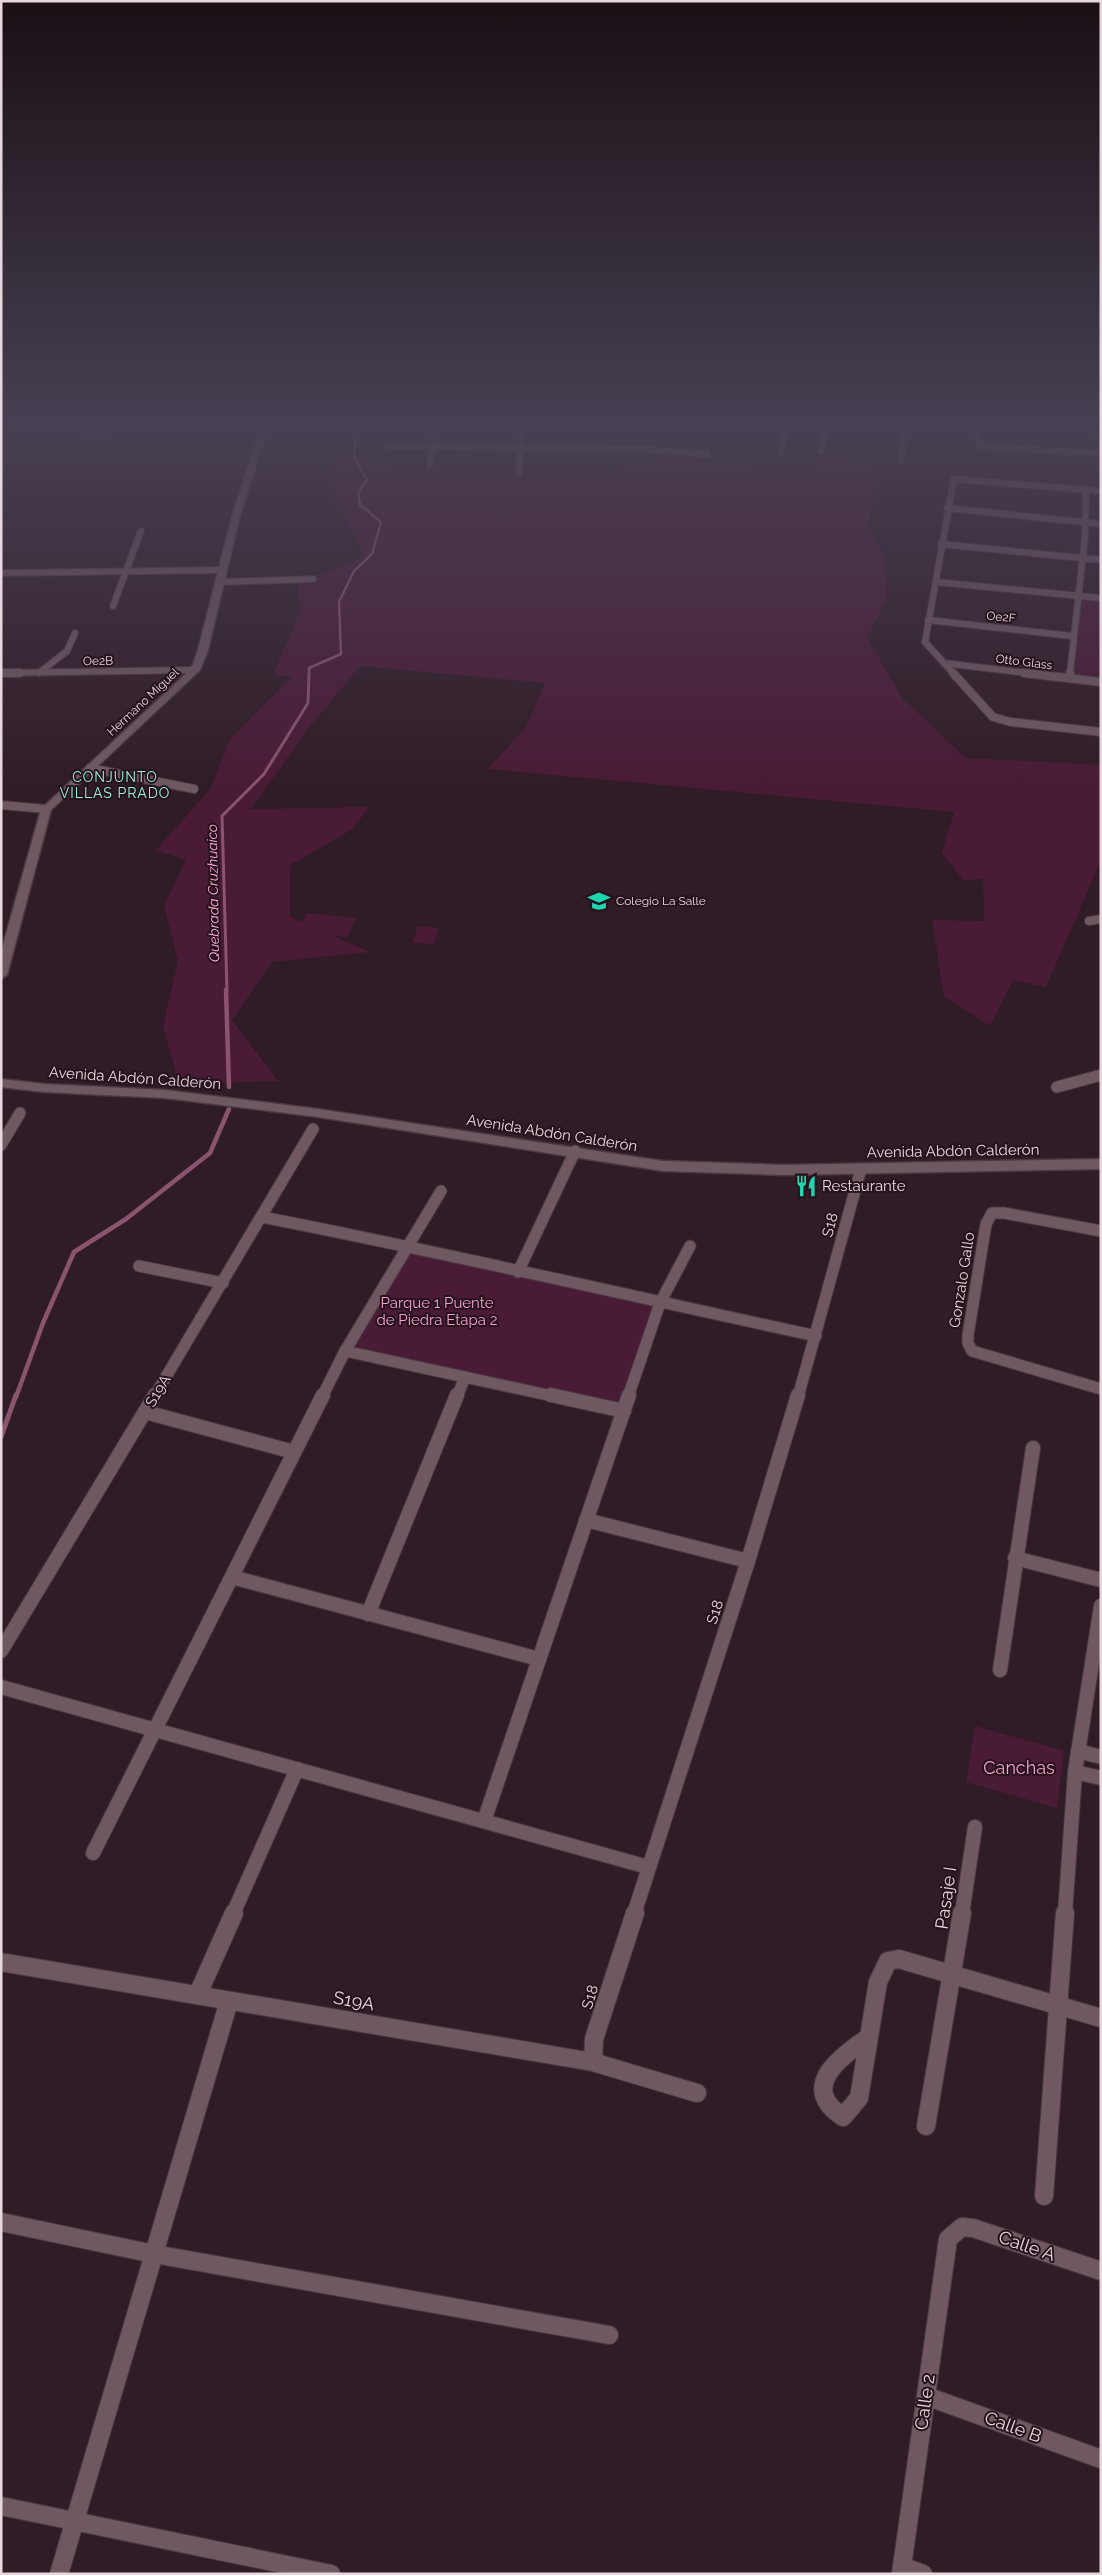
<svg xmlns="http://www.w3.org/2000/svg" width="1102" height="2575" font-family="Raleway,sans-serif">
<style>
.green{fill:#4a1b35}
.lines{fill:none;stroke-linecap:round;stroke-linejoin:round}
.stream-far3{stroke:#8a546f;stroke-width:2.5}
.stream-far2{stroke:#8a546f;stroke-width:3}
.stream-far1{stroke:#8a546f;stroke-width:4.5}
.stream{stroke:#8a546f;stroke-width:5}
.minor-far4-casing{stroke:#493841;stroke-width:8}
.minor-far3-casing{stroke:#493841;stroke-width:10}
.minor-far2-casing{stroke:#493841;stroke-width:13}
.minor-far1-casing{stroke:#493841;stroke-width:16}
.minor-casing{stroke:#493841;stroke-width:20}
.tertiary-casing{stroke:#493841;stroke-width:3}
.minor-far4{stroke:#705863;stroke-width:6}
.minor-far3{stroke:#705863;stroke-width:8}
.minor-far2{stroke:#705863;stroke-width:11}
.minor-far1{stroke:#705863;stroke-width:14}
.minor{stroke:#705863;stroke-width:18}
.tertiary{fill:#705863;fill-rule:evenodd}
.labels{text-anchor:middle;stroke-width:4;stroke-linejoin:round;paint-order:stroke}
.far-street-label{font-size:12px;fill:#e6d8de;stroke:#26121d}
.far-poi-label{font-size:12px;fill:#e6d8de;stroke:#26121d;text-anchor:start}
.far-neighbourhood-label{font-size:14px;letter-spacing:1px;fill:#96f7db;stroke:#26121d}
.far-water-label{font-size:14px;font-style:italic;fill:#ffabd4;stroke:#26121d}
.street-label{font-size:15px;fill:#e6d8de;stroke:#26121d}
.poi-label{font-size:15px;fill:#e6d8de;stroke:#26121d;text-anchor:start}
.park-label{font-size:15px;fill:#f3a0ca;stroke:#26121d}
.near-park-label{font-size:18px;fill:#f3a0ca;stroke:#26121d}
.near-street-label{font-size:18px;fill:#e6d8de;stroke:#26121d}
</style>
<rect width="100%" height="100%" fill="#301c26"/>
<g class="green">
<polygon points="335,456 372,465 601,482 623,464 690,461 807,471 823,460 879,466 868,528 886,559 887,598 867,638 903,699 966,758 1101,765 1101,860 1046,987 1013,980 990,1026 944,996 932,920 984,921 983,878 964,881 942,853 954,812 488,769 527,725 545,683 360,666 307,730 251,809 369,807 353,829 290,865 290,916 302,922 307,913 356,918 347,937 334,936 370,952 272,962 232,1020 278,1081 179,1084 163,1026 178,960 164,906 186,860 156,850 211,788 230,739 292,677 273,675 300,612 298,583 364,557 347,518 328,485"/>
<polygon points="1077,595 1101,598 1101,680 1075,677"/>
<polygon points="418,926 439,928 434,944 412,943"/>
<polygon points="407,1245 660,1303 624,1411 345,1351"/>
<polygon points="975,1726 1064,1751 1057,1808 966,1782"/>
</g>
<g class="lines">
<polyline class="stream-far3" points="309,674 309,668 341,654 339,602 354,571 372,554 381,522 360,505 358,493 367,480 354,456 355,440 372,425"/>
<polyline class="stream-far2" points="227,991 222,816 264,774 308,703 309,673"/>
<g class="stream-far1">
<polyline points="226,990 229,1087"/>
<polyline points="16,1397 43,1323 74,1252 126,1219 210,1153 229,1109"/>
</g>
<polyline class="stream" points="1,1437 16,1395"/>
<g class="minor-far4-casing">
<g id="minor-far4">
<polyline points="73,425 109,437"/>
<polyline points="977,425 979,445 984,447 1101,453"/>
<polyline points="1075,425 1101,438"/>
<polyline points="387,446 638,449 707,454"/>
<polyline points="821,451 826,425"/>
<polyline points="781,452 787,425"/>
<polyline points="901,460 904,425"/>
<polyline points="430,465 436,425"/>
<polyline points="519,472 522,425"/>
<polyline points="947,508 1101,524"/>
<polyline points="941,544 1101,560"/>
<polyline points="1,573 224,570"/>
<polyline points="221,582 313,579"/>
<polyline points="936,582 1101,598"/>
<polyline points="113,606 141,531"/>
<polyline points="928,620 1072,636"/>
<polyline points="944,663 1035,674"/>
<polyline points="1,673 195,670"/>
<polyline points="39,673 67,651 75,633"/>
<polyline points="954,674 925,642 954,479 1101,491"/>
<polyline points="1070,674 1085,536 1086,489"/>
</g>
</g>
<g class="minor-far3-casing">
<g id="minor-far3">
<polyline points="1,673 20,673"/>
<polyline points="953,673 993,717 1011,722 1101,732"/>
<polyline points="1024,673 1101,682"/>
<polyline points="1070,678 1070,673"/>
<polyline points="90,768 194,789"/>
<polyline points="1,805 46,809"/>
<polyline points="1089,921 1101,919"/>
</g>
</g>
<g class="minor-far2-casing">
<g id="minor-far2">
<polyline points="1057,1087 1101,1075"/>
<polyline points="1,1145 20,1113"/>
<path d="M262 1217C447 1253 631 1296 816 1336"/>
<polyline points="1101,1231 1004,1213 992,1213 986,1224 968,1335 968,1343 972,1351 1101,1389"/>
<polyline points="139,1266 223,1283"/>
<polyline points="518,1272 575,1151"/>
<polyline points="345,1351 557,1397"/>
<polyline points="154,1397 313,1129"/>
<polyline points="322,1397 345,1351 441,1191"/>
<polyline points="457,1397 465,1377"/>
<polyline points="628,1397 660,1303 690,1246"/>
<polyline points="798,1397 861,1169"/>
</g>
</g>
<g class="minor-far1-casing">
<g id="minor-far1">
<polyline points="551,1395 624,1411"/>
<polyline points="145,1412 294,1452"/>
<polyline points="586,1520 748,1561"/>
<polyline points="1015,1558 1101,1580"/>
<polyline points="232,1577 539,1659"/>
<polyline points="368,1614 457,1395"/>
<polyline points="1,1651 155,1395"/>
<polyline points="1000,1670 1033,1448"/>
<polyline points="1,1687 648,1867"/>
<polyline points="1078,1751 1101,1757"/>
<polyline points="1075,1772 1101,1778"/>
<polyline points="484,1821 629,1395"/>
<polyline points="93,1853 323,1395"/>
<polyline points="233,1914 297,1769"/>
<polyline points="634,1914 748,1561 798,1395"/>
<polyline points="962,1914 975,1827"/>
<polyline points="1065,1914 1075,1772 1101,1606"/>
</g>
</g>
<g class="minor-casing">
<g id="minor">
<polyline points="1,1962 593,2062 697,2093"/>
<polyline points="198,1994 234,1913"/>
<path d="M868 2038C838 2058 799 2088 843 2117L859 2098 878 1982 888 1961 899 1959 1101 2018"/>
<polyline points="593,2062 594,2039 635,1913"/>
<polyline points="926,2126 962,1913"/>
<polyline points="1044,2196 1065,1913"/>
<polyline points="1,2222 154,2254 609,2335"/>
<polyline points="926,2396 1101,2459"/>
<polyline points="1,2506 331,2574"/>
<polyline points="902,2566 923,2574"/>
<polyline points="59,2574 229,2001"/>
<polyline points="901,2574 948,2239 962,2227 973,2228 1101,2271"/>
</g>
</g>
<g class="tertiary-casing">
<g id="tertiary">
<polygon points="261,425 269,425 240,516 208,650 200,670 51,810 7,975 1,979 1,952 41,809 191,669 198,650 232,516"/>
<polygon points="1,1079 44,1084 165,1090 318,1109 663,1161 783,1165 1101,1159 1101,1169 783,1175 663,1171 318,1117 165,1098 44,1092 1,1087"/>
</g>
</g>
<use href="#minor-far4" class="minor-far4"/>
<use href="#minor-far3" class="minor-far3"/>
<use href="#minor-far2" class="minor-far2"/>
<use href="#minor-far1" class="minor-far1"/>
<use href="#minor" class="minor"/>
<use href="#tertiary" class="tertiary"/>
</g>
<linearGradient id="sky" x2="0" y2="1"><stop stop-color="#1a0f15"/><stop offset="0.54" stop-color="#484052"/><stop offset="1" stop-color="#484052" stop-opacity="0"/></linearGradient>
<rect width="1102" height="785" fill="url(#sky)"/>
<defs>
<g id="school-bare" transform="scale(1.725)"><path d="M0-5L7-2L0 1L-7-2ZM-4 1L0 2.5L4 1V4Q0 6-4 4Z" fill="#1fd5b0" stroke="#26121d" stroke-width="2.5" paint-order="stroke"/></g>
<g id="restaurant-bare" transform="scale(1.725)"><path d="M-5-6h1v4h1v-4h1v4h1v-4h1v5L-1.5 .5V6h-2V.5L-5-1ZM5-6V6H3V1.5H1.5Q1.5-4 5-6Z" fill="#1fd5b0" stroke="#26121d" stroke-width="2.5" paint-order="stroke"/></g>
</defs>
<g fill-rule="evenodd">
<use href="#school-bare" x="599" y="901"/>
<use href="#restaurant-bare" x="806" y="1186"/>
</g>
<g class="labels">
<g class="far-street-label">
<text transform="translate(1001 617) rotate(6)" y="4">Oe2F</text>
<text transform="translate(98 661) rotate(-1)" y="4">Oe2B</text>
<text transform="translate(1024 662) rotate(7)" y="4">Otto Glass</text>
<text transform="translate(143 702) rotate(-43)" y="4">Hermano Miguel</text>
</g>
<g class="far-poi-label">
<text x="616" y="905">Colegio La Salle</text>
</g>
<g class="far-neighbourhood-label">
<text x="115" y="782">CONJUNTO<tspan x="115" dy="16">VILLAS PRADO</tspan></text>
</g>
<g class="far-water-label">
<text transform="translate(213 893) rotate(-91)" y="5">Quebrada Cruzhuaico</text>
</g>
<g class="street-label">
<text transform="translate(135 1078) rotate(4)" y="5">Avenida Abdón Calderón</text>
<text transform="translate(552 1133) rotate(9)" y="5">Avenida Abdón Calderón</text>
<text transform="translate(953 1151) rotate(-1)" y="5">Avenida Abdón Calderón</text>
<text transform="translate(830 1225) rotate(-75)" y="5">S18</text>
<text transform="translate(962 1280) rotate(-81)" y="5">Gonzalo Gallo</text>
<text transform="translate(158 1391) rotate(-59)" y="5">S19A</text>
<text transform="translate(715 1612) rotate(-72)" y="5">S18</text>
<text transform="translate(590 1997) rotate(-73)" y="5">S18</text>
</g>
<g class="poi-label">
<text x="822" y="1191">Restaurante</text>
</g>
<g class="park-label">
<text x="437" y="1308">Parque 1 Puente<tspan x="437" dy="17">de Piedra Etapa 2</tspan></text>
</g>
<g class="near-park-label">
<text x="1019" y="1774">Canchas</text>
</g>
<g class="near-street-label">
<text transform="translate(946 1898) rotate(-82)" y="6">Pasaje I</text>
<text transform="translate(354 2001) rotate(10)" y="6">S19A</text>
<text transform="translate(1027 2246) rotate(19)" y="6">Calle A</text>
<text transform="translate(925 2402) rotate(-82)" y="6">Calle 2</text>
<text transform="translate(1013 2427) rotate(20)" y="6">Calle B</text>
</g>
</g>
<rect width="1102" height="2575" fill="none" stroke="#e6d8de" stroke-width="5"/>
</svg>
